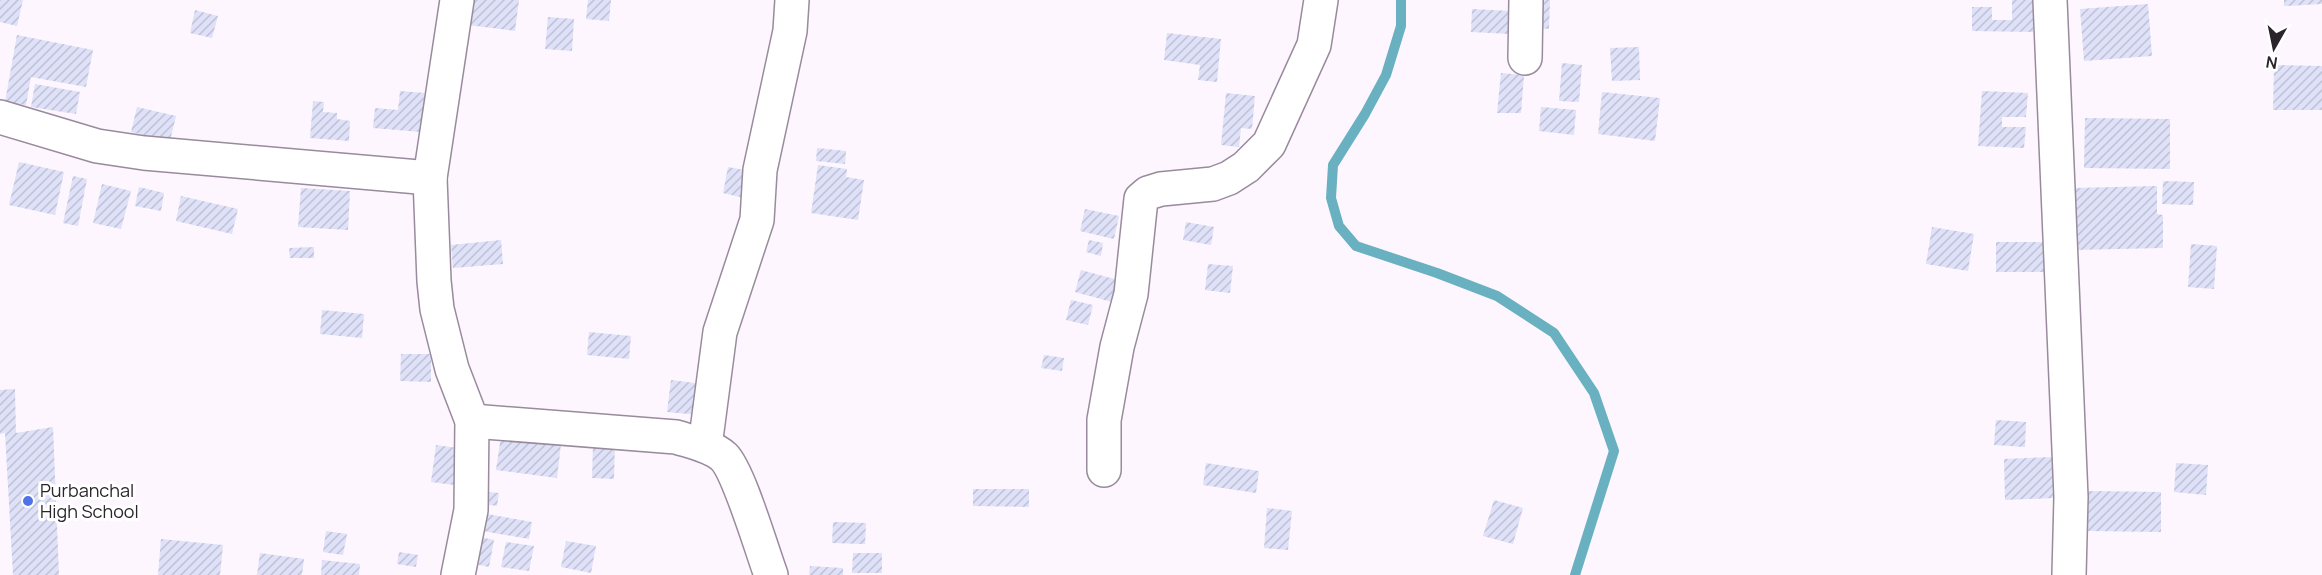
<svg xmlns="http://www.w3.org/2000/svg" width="2322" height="575" font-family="Manrope,sans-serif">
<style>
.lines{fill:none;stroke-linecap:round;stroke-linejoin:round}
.stream{stroke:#69b1c1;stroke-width:10}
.building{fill:url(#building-hatch)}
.minor-casing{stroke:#998a9d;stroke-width:36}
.minor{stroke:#fff;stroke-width:33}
.poi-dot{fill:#5073e7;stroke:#fff;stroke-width:2}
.labels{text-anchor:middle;stroke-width:6;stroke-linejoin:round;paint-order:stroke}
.poi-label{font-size:18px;fill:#2a242b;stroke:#fff;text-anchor:start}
</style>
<defs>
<pattern id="building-hatch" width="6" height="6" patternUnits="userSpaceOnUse" patternTransform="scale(1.5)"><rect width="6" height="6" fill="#dee1f7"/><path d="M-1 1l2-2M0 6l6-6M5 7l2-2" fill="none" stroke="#bfc1d4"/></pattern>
</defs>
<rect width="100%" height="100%" fill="#fdf6fe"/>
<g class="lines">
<polyline class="stream" points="1401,0 1401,26 1386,75 1365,114 1333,165 1331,198 1339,226 1356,246 1437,273 1497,296 1554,333 1594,393 1614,451 1575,575"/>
</g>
<g class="building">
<polygon points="0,0 23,0 17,26 0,22"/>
<polygon points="471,0 519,0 515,31 468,25"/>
<polygon points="588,0 611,0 609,21 586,19"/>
<polygon points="1537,0 1550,0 1549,29 1535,28"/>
<polygon points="2012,0 2034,0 2033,32 1972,31 1972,7 1992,7 1992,20 2012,20"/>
<polygon points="2284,0 2322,0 2322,4 2284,6"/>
<polygon points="2148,4 2152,56 2084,61 2080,9"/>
<polygon points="1472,9 1512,11 1511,34 1471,32"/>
<polygon points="195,10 218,16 212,38 190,33"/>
<polygon points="548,17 574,19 572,51 545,49"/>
<polygon points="1167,33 1221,39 1217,82 1198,80 1200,65 1164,60"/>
<polygon points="17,35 93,50 86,87 31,77 26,105 5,102"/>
<polygon points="1639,47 1640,80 1612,81 1610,48"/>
<polygon points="1562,63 1582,65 1579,102 1559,101"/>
<polygon points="2274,65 2322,66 2322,110 2273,110"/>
<polygon points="1501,73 1524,75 1521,113 1497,113"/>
<polygon points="35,84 80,92 76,114 31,107"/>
<polygon points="400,91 425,93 421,132 373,128 375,108 398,110"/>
<polygon points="1982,91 2028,93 2026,117 2002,117 2002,127 2026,127 2024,148 1978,146"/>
<polygon points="1602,92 1660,98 1655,141 1598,134"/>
<polygon points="1226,93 1255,96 1252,129 1241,128 1239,147 1221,145"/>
<polygon points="313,101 324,102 323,112 337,113 337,119 350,121 349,141 310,138"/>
<polygon points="137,107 176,116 170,141 131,132"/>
<polygon points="1541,107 1576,110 1574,135 1539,131"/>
<polygon points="2085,118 2170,119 2170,169 2084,168"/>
<polygon points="817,148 846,151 845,164 816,161"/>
<polygon points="19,162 64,172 55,215 9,205"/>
<polygon points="818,165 847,169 846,177 864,180 858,220 811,213"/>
<polygon points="728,167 750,171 744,198 723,193"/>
<polygon points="73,176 87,179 78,226 63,223"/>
<polygon points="2163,181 2194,182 2193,205 2162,204"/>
<polygon points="102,184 131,191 121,229 93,223"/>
<polygon points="2157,186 2157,214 2163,215 2163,248 2075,250 2074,188"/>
<polygon points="139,187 164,193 161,211 135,206"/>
<polygon points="301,188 350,191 348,230 298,227"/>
<polygon points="181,196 238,209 232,234 176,221"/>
<polygon points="1085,209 1119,216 1114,239 1080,231"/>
<polygon points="1186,222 1214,227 1211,245 1183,240"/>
<polygon points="1932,227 1974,234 1968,271 1926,264"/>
<polygon points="501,240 503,264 453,268 451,245"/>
<polygon points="1089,240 1103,243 1101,256 1086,252"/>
<polygon points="1996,242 2057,242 2056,272 1996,272"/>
<polygon points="2191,244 2217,246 2214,289 2188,287"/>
<polygon points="314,247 314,258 290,258 289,248"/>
<polygon points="1208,264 1233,266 1230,293 1205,290"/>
<polygon points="1081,270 1118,280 1112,302 1075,292"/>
<polygon points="1071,300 1093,305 1088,325 1066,320"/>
<polygon points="322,310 364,314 362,338 320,334"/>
<polygon points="589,332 631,336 629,359 587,355"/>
<polygon points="401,354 431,354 431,382 400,381"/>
<polygon points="1044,355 1064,358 1062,371 1041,368"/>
<polygon points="671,380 702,384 699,415 667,412"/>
<polygon points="15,389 16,433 53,427 59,575 13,575 5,433 0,434 0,390"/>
<polygon points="1996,420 2026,422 2025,447 1994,445"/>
<polygon points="501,436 561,444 557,478 496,470"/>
<polygon points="593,444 615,445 614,479 592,478"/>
<polygon points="436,445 458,448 454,485 431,482"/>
<polygon points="2053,457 2054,498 2005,500 2004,459"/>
<polygon points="1206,463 1259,471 1256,493 1203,485"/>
<polygon points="2176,463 2208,465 2206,495 2174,492"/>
<polygon points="973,489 1029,489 1029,507 973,506"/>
<polygon points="478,491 499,493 497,506 477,503"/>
<polygon points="2087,491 2161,492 2161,532 2087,531"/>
<polygon points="1494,500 1523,508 1513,544 1483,536"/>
<polygon points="1267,508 1292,511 1288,550 1264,548"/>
<polygon points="481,513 532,522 529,539 477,530"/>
<polygon points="833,522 866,523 865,544 832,543"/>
<polygon points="326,531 347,534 343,555 323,552"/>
<polygon points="475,536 494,540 489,567 470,563"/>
<polygon points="161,539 223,545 220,575 158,575"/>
<polygon points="566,541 596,546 591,573 561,567"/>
<polygon points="506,542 534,546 529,571 501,567"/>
<polygon points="399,552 418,555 416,567 397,564"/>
<polygon points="260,553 304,559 302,575 257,575"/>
<polygon points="853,553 882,553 882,573 852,573"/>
<polygon points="322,560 360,564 359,575 321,575"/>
<polygon points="810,566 843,568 843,575 809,575"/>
</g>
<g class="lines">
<g class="minor-casing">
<g id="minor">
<polyline points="457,0 430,178 434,281 437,309 452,369 472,421 471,510 458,575"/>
<polyline points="2050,0 2071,497 2069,575"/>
<polyline points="1525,58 1526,0"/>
<polyline points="0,117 97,146 144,153 430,178"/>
<path d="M472 421 676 437C692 442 712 446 724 457 739 472 762 551 771 575"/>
<polyline points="705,446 720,332 757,220 760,170 790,31 792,0"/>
<polyline points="1104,470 1104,420 1117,347 1131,294 1141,199 1148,193 1161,189 1213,184 1229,178 1246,167 1269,144 1314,45 1321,0"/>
</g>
</g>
<use href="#minor" class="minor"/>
</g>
<circle class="poi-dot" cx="28" cy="501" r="6"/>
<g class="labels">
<g class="poi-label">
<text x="40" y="497">Purbanchal<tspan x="40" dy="21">High School</tspan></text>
</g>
</g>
<g transform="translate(2274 48) rotate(189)" stroke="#ffffff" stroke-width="4.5" paint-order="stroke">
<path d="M0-4.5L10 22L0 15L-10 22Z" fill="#2a242b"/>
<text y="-9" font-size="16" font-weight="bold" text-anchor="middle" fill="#2a242b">N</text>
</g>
</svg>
